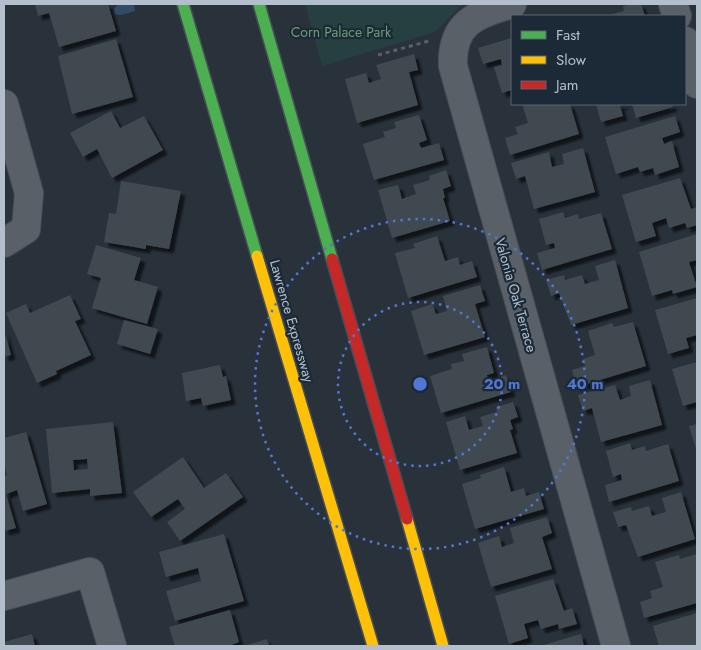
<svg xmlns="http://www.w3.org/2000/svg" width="701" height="650" font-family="Jost,sans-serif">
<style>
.green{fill:#264042}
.water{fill:#334c66}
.building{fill:#414850;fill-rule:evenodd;filter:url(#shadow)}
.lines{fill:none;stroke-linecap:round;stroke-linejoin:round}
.street-casing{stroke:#484e55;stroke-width:30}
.fast-casing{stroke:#464e56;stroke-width:14}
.slow-casing{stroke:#464e56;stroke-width:14}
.jam-casing{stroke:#464e56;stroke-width:14}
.path{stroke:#585f65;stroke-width:3;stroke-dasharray:4 4;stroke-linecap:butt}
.street{stroke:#5a6068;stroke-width:28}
.fast{stroke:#4caf50;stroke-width:11}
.slow{stroke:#ffc107;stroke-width:11}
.jam{stroke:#c62828;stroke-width:11}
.ring{fill:none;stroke:#5276d4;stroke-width:2.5;stroke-dasharray:2.5 5}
.labels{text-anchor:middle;stroke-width:4.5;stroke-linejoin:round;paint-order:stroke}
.park-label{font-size:14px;fill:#689f71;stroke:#1c2937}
.street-label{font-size:14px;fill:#b3bfcc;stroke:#1c2937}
.centre{fill:#5276d4;stroke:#1c2937;stroke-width:2.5}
.ring-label{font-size:15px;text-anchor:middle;font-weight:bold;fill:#5276d4;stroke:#1c2937;stroke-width:4.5;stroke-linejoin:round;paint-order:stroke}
</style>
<defs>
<filter id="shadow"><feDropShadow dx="4.5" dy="4.5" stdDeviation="1" flood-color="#0009"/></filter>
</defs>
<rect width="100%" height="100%" fill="#29323b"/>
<polygon class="green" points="305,4 463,4 435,32 322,66"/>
<polygon class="water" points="118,4 134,4 135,11 121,15 115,14 114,9"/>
<g class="building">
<polygon points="35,4 108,4 116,31 59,47 49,13 38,16"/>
<polygon points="631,4 641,4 645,16 606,16 624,11 623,6"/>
<polygon points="512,38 512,90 502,93 494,67 502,65 501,59 483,64 478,48"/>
<polygon points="116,39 133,97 72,114 58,56"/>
<polygon points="414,54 418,70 409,72 418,105 357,123 345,79 366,73 369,83 381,79 376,65"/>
<polygon points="522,104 570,104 579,134 510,155 505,138 518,134 515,127 528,123"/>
<polygon points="596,104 626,104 620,106 623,116 601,122"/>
<polygon points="632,104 672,104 673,107 636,118"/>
<polygon points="111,111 120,128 144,116 163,150 112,178 97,149 83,157 70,133"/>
<polygon points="419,115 427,140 419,143 421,148 439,143 444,160 374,180 363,144 385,137 383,132 396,128 394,122"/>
<polygon points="675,116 680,132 662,138 664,144 672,141 679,167 655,175 653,168 640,172 638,167 616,174 605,137"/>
<polygon points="583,148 595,192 534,209 525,176 516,179 511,163 549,152 552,167 564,164 562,154"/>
<polygon points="446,170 451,186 443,189 445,198 443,198 450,221 392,238 378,190 398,185 402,199 416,194 413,185 430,180 429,176"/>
<polygon points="680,178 691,209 697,207 697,225 687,228 685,223 669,228 666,218 652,223 656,236 636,242 622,195"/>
<polygon points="121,181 181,191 169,249 146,245 146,249 104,242 109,213 116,214"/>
<polygon points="563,212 565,218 578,214 579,219 601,213 612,249 542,270 537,253 555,248 554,243 546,245 539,219"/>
<polygon points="697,234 697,260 689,262 697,287 673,294 672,290 652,296 639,252"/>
<polygon points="437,236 445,261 458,257 460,265 472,261 477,277 408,298 395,253 415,248 413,244"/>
<polygon points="96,245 141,258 134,280 158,287 147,324 92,308 101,278 87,274"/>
<polygon points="615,260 628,308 571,325 559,293 551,296 546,280 564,275 565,280 582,275 585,284 599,280 595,266"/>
<polygon points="480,285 485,301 475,304 485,337 424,355 411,311 432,304 436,314 447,311 443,296"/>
<polygon points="70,295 81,319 75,321 91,355 56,371 57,374 37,383 6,313 26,304 30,313"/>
<polygon points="697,298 697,335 686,338 689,348 668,354 655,310"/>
<polygon points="124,320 158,329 150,354 117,344"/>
<polygon points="633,322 646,366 577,387 572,370 585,366 583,359 595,355 588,331 612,323 614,327"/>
<polygon points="4,330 11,355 4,357"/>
<polygon points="487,347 494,373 487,375 488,381 506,375 511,392 441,413 430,376 452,369 451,364 464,361 462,354"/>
<polygon points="697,362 697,402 683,406 672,369"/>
<polygon points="220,365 223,377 226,376 231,400 203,406 201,398 186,401 182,373"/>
<polygon points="650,380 662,425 601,442 592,408 583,411 578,395 615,385 620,400 631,396 629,386"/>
<polygon points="513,402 518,417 510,420 513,429 510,430 517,453 460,470 446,422 465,416 469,430 483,426 480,417 497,412 496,407"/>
<path d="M113 422 122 493 90 496V489L52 493 46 429ZM87 459 88 469 74 470 73 460Z"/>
<polygon points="697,424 697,452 689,426"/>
<polygon points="26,432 47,504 23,511 17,490 6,494 16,528 4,531 4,476 7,475 4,463 4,438"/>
<polygon points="630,443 632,450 645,446 646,451 668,444 679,481 609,502 605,485 622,480 621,474 613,477 606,451"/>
<polygon points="183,457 204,488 226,473 243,497 180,541 167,522 185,509 178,499 151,517 133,492"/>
<polygon points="504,467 511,492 524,488 526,496 539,492 544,509 475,529 462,484 481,478 480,475"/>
<polygon points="681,492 695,539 638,557 626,525 618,527 613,512 631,507 632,511 649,506 652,516 666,512 662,498"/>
<polygon points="547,517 552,533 542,537 552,569 491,587 478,543 499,536 502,547 514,543 510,528"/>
<polygon points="224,534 244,601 175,621 166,591 201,581 198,568 166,577 159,552"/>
<polygon points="697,554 697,603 644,618 640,602 652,598 650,591 663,587 655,562 679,555 680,559"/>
<polygon points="553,579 564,611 572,608 577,624 559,629 558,624 541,629 538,620 524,624 528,638 509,644 495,596"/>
<polygon points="230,610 239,642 229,646 175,646 169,627"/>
<polygon points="697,613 697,646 659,646 653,626"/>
<polygon points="32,634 35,646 4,646 4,642"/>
<polygon points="581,634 584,646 540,646"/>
<polygon points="267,639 269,646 244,646"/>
</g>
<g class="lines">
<g class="street-casing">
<g id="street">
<path d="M512 4C475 14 451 24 453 66L616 646"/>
<polyline points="673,4 677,16"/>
<polyline points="685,41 697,84"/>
<polyline points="4,104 29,193 26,229 4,243"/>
<polyline points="4,596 90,572 112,646"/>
</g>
</g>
<g class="fast-casing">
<g id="fast">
<polyline points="183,4 257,256"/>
<polyline points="259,4 332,259"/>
</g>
</g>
<g class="slow-casing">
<g id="slow">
<polyline points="257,256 373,646"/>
<polyline points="407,519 443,646"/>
</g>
</g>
<g class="jam-casing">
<polyline id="jam" points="332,259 407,519"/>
</g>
<polyline class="path" points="378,55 429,41"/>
<use href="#street" class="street"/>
<use href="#fast" class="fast"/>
<use href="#slow" class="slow"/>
<use href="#jam" class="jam"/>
</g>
<g class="ring">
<circle cx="420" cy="384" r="82"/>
<circle cx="420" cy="384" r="165"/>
</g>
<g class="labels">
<g class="park-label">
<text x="341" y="37">Corn Palace Park</text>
</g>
<g class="street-label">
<text transform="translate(516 295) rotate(74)" y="5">Valonia Oak Terrace</text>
<text transform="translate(292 321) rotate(74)" y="5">Lawrence Expressway</text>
</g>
</g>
<circle cx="420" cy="384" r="8" class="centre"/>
<g class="ring-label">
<text x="502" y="389">20 m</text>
<text x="585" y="389">40 m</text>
</g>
<rect width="701" height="650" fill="none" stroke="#b3bfcc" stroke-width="10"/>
<rect x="511" y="15" width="175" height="90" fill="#1c2937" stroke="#586573"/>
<rect x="521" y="31" width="25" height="8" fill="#4caf50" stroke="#586573"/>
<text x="556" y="40" font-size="15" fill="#b3bfcc">Fast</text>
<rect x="521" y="56" width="25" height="8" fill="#ffc107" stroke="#586573"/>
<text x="556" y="65" font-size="15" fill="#b3bfcc">Slow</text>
<rect x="521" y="81" width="25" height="8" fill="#c62828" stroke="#586573"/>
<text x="556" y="90" font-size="15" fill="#b3bfcc">Jam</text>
</svg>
